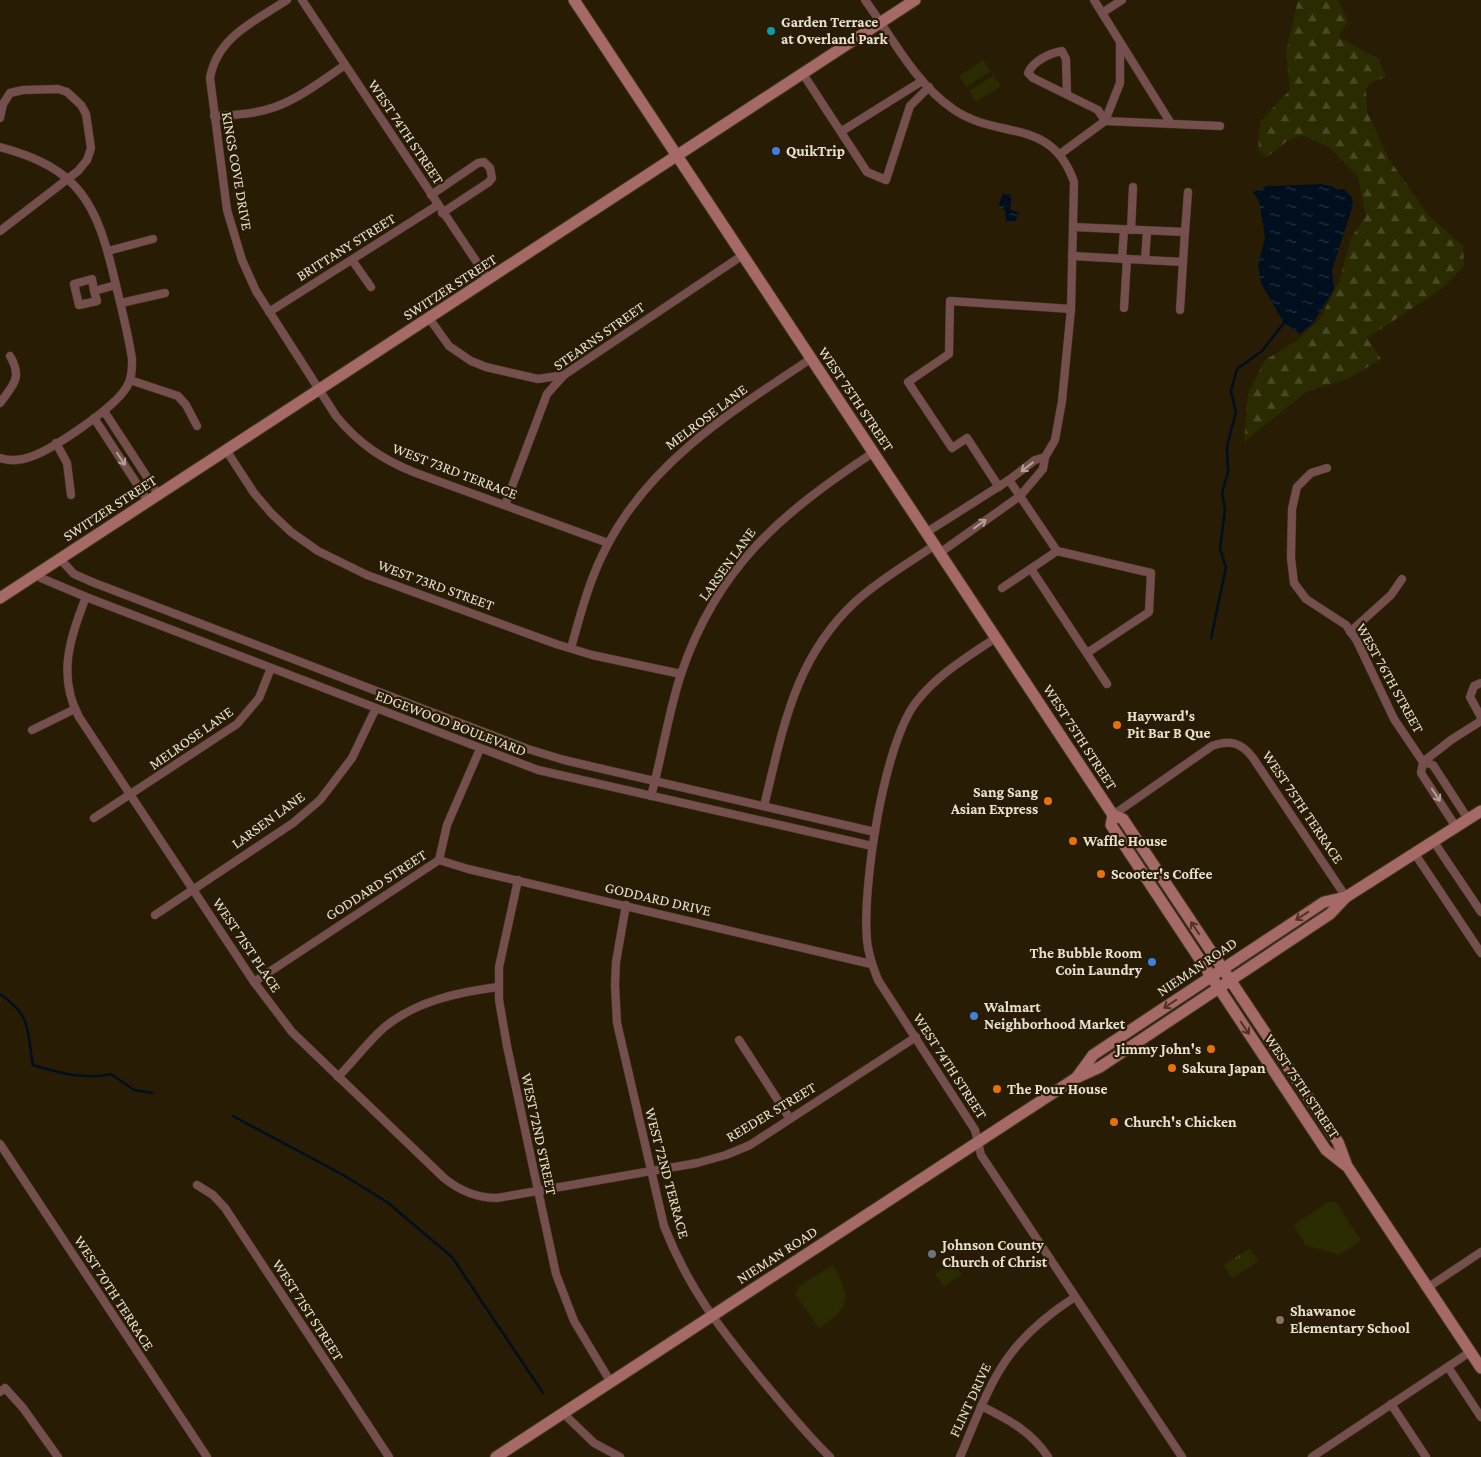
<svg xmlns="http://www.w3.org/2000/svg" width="1481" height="1457" font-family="'Crimson Pro',serif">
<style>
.grass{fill:#2a2b01}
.forest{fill:url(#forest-firs)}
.park{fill:url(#park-tufts)}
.water{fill:url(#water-ripples)}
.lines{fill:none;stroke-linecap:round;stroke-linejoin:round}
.stream{stroke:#000f1e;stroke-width:2.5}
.street-casing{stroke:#433721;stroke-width:9}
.secondary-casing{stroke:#433721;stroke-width:13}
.street{stroke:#744f4d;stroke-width:8}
.secondary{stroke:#a56a67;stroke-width:11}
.oneway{stroke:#b49f96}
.oneway2{stroke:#4e3322}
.culture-dot{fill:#0f9aa8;stroke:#281c04;stroke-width:2}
.shop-dot{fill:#3f7fe0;stroke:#281c04;stroke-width:2}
.food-dot{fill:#e8710a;stroke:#281c04;stroke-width:2}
.worship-dot{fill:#6b7280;stroke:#281c04;stroke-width:2}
.education-dot{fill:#8d6e63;stroke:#281c04;stroke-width:2}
.labels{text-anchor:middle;stroke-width:4.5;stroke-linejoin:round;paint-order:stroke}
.poi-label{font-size:15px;font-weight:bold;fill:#e9e0d2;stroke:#281c04;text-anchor:start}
.street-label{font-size:15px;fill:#e9e0d2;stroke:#281c04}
</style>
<defs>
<pattern id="forest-firs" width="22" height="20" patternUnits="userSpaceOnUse" patternTransform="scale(1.25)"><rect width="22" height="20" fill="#2a2b01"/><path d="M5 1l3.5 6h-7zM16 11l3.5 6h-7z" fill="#494925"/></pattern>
<pattern id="park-tufts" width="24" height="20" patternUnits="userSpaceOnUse" patternTransform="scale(1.25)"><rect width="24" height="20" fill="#2a2b01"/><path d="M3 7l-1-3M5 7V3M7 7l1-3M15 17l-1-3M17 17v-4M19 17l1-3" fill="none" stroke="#494925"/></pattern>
<pattern id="water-ripples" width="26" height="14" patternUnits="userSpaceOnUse" patternTransform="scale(1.25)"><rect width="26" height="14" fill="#000f1e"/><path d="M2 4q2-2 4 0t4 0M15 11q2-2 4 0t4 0" fill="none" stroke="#25323e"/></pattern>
</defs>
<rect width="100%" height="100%" fill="#281c04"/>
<g class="grass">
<polygon points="983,60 991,71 966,87 959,76"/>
<polygon points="993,75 1001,86 976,102 969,91"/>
<polygon points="1330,1201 1337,1203 1361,1241 1339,1255 1305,1245 1294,1225"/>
<polygon points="954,1262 962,1275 943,1287 935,1274"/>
<path d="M833 1265C852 1297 850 1308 819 1328L795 1294 799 1286Z"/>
</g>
<polygon class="forest" points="1298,0 1338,0 1348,22 1340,32 1340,38 1379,59 1386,77 1372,82 1366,88 1367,112 1389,159 1428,215 1463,246 1464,266 1443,288 1367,338 1381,359 1348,379 1306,392 1244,442 1248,394 1265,360 1295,342 1320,319 1339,282 1351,238 1366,216 1358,177 1329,147 1302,135 1287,141 1267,157 1258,150 1260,122 1290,90 1286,52"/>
<polygon class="park" points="1250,1248 1258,1261 1232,1278 1224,1265"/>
<g class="water">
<polygon points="1321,184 1334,187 1337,190 1344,189 1352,198 1353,205 1332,270 1334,289 1313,323 1300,334 1284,323 1261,283 1258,266 1265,238 1259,201 1253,192 1267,186"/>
<polygon points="1003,194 1012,195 1010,209 1019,213 1016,221 1006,221 1005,210 998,206"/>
</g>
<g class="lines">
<g class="stream">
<polyline points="1211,638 1226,567 1220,549 1225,509 1222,493 1228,472 1227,446 1236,412 1231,391 1237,369 1262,351 1284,323"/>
<path d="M0 994C33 1017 26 1029 33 1065 59 1073 84 1080 111 1074L134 1090 152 1093"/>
<polyline points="233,1116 345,1176 387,1202 452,1257 543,1393"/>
</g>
<g class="street-casing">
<g id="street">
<path d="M287 0C255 21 217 37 210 78L227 210 242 260 256 291 336 416C359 444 383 460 416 473L608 543"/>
<polyline points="302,0 488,279"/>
<path d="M865 0C892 37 915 83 953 109 999 141 1051 116 1074 182L1071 309 1062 401 1055 440 1045 457 1043 469 1020 496 941 552"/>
<polyline points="1094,0 1170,122"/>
<polyline points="1102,13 1122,0"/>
<polyline points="803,74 867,172 886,180 910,106 929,87"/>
<path d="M1067 94 1066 59 1062 51C1050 53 1033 61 1028 73L1033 78 1098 110 1105 121"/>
<path d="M214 116C234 115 256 114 275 107 300 98 323 80 345 65"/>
<polyline points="0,118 3,104 10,93 23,90 58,89 67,92 81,105 86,114 91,148 87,160 78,171 0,231"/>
<polyline points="1105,121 1220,126"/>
<polyline points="1105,121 1120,83 1120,44"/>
<polyline points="842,131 922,81"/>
<path d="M0 147C80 168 97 204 115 281 121 307 128 332 132 359 132 369 132 379 126 388 114 408 52 450 30 457 20 461 10 461 0 458"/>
<polyline points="1060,154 1105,121"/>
<polyline points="431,195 478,163 484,162 490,168 492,178 489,182 442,213"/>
<polyline points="1131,230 1133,187"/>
<polyline points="1185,232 1188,192"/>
<polyline points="108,251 153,239"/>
<polyline points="1072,256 1183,262 1185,232 1073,227"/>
<polyline points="1122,259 1124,230"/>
<polyline points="352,260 371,287"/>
<polyline points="1145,260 1147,231"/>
<polyline points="94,291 97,301 79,305 74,284 92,279 94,291 116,285"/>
<polyline points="121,303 165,293"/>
<polyline points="1124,308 1127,259"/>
<polyline points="1180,310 1183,262"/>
<polyline points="269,312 438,205"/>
<polyline points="429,318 449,346 471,361 486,367 538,379 564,375"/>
<polyline points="130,380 178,396 186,405 197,426"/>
<path d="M0 403C13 385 23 378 10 356"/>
<polyline points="104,411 158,494"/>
<polyline points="94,418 148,501"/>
<polyline points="56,443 67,463 71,495"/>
<polyline points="226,450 254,493 271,513 291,532 318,551 367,575 556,644 592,655 681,674"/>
<polyline points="1327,468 1311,473 1297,487 1292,509 1291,558 1294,583 1306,599 1346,625 1357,641 1394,719 1423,762 1433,765 1468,819"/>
<polyline points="1009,480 1057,551 1151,573 1149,612 1087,653"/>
<polyline points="999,487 967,438 952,448 908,382 949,354 950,301 1071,309"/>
<polyline points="505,505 547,394 564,375 743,255"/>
<polyline points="927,532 1009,480 1035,460 1045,457"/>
<polyline points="60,559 74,574 92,582 528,749 564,760 875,832"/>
<polyline points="1031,569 1107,684"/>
<polyline points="37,574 41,578 86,597 538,770 872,846"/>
<polyline points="1002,588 1057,551"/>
<path d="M86 597C70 637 57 676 79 717L254 982 292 1032 444 1178C460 1191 476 1198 497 1198L697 1163 726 1155 750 1145 916 1037"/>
<polyline points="1350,632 1391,595 1402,579"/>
<path d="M997 637C969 656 938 674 917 701 884 741 862 887 867 940 868 954 873 967 878 980L975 1130 981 1155 1182 1457"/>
<path d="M571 648C581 612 590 577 608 544 653 459 734 410 812 358"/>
<polyline points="1481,683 1474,686 1470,697 1481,717"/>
<polyline points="32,730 75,709"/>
<polyline points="1423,762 1421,773 1456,827"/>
<polyline points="1423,762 1451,740 1481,721"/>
<path d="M651 796C662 756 668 714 681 674 718 565 782 513 874 452"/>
<path d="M764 806C783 729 794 659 855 602 879 580 909 563 935 545"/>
<path d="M1113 815 1212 746C1230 739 1242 743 1253 758L1346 897"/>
<polyline points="94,818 237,724 259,698 271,668"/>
<polyline points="1434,842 1481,912"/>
<polyline points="1415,854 1481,953"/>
<polyline points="439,860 468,869 871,964"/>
<polyline points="518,880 499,967 499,1000 507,1046 556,1274 574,1321 610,1381"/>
<path d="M626 905 616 962 615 985 617 1023 664 1226C689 1290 720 1328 762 1380 784 1406 805 1433 830 1457"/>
<polyline points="155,915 293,823 320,800 352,758 376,708"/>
<polyline points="254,982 439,860 447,825 480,749"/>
<polyline points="739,1040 790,1119"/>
<path d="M338 1077C354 1061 368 1041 386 1026 417 1001 459 992 498 987"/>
<polyline points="0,1144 207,1457"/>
<polyline points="197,1185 213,1195 225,1208 389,1457"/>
<polyline points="1427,1288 1481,1252"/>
<polyline points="1448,1367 1481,1417"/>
<polyline points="0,1392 5,1388 23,1408 58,1457"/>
<polyline points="1391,1404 1426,1457"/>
<path d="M981 1406C1008 1419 1032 1432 1048 1457"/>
<polyline points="563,1413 594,1443 620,1457"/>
<path d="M960 1457C992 1381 1002 1344 1075 1297"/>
<polyline points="1312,1457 1470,1352"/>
</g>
</g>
<g class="secondary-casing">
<g id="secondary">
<polyline points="574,0 1113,815 1123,819 1338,1142 1347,1166 1481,1368"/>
<polyline points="0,598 915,0"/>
<polyline points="1113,815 1111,825 1326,1150 1345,1165"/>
<polyline points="1077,1077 1093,1055 1324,902 1346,897"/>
<polyline points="496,1457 1076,1078 1100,1067 1330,914 1346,897 1481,811"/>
</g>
</g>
<use href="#street" class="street"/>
<use href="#secondary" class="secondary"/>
</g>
<defs><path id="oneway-shaft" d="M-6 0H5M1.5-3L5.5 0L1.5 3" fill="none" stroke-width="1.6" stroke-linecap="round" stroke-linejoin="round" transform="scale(1.25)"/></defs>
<g class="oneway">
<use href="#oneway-shaft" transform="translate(121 459) rotate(56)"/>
<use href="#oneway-shaft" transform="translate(1027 467) rotate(142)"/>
<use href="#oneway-shaft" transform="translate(980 524) rotate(-36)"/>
<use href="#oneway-shaft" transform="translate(1436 795) rotate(57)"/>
</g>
<g class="oneway2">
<use href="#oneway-shaft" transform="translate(1302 916) rotate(147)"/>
<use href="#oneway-shaft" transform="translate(1195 928) rotate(-124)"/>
<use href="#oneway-shaft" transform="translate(1170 1004) rotate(146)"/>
<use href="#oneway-shaft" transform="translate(1245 1028) rotate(56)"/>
</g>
<circle class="culture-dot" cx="771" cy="31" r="5"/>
<g class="shop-dot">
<circle cx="776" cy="151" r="5"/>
<circle cx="1152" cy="962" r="5"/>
<circle cx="974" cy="1016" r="5"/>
</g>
<g class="food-dot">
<circle cx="1117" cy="725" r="5"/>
<circle cx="1048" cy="801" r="5"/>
<circle cx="1073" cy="841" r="5"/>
<circle cx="1101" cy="874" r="5"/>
<circle cx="1211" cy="1049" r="5"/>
<circle cx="1172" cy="1068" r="5"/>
<circle cx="997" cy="1089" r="5"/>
<circle cx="1114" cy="1122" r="5"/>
</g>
<circle class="worship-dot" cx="932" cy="1254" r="5"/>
<circle class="education-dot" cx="1280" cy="1320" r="5"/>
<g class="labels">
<g class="poi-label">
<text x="781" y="27">Garden Terrace<tspan x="781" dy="17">at Overland Park</tspan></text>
<text x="786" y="156">QuikTrip</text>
<text x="1127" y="721">Hayward's<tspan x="1127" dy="17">Pit Bar B Que</tspan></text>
<text x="1038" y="797" text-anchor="end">Sang Sang<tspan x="1038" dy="17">Asian Express</tspan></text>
<text x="1083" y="846">Waffle House</text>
<text x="1111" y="879">Scooter's Coffee</text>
<text x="1142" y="958" text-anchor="end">The Bubble Room<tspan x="1142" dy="17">Coin Laundry</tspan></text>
<text x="984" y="1012">Walmart<tspan x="984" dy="17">Neighborhood Market</tspan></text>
<text x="1201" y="1054" text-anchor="end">Jimmy John's</text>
<text x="1182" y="1073">Sakura Japan</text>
<text x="1007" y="1094">The Pour House</text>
<text x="1124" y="1127">Church's Chicken</text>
<text x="942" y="1250">Johnson County<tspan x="942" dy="17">Church of Christ</tspan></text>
<text x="1290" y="1316">Shawanoe<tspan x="1290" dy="17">Elementary School</tspan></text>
</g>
<g class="street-label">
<text transform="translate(406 132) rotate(56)" y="5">WEST 74TH STREET</text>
<text transform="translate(237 171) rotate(80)" y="5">KINGS COVE DRIVE</text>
<text transform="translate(346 247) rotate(-32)" y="5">BRITTANY STREET</text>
<text transform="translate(450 287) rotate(-33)" y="5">SWITZER STREET</text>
<text transform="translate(599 336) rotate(-35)" y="5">STEARNS STREET</text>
<text transform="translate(856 399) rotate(56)" y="5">WEST 75TH STREET</text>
<text transform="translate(706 417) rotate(-37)" y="5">MELROSE LANE</text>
<text transform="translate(455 471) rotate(21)" y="5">WEST 73RD TERRACE</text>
<text transform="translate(110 508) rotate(-33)" y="5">SWITZER STREET</text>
<text transform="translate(727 564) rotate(-54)" y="5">LARSEN LANE</text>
<text transform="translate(436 585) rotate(20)" y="5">WEST 73RD STREET</text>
<text transform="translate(1390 678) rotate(61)" y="5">WEST 76TH STREET</text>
<text transform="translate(451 723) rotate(21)" y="5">EDGEWOOD BOULEVARD</text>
<text transform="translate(1080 737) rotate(57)" y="5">WEST 75TH STREET</text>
<text transform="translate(191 738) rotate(-35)" y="5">MELROSE LANE</text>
<text transform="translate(1303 807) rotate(56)" y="5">WEST 75TH TERRACE</text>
<text transform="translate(268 820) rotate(-36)" y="5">LARSEN LANE</text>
<text transform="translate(376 885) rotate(-33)" y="5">GODDARD STREET</text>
<text transform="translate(658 899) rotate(13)" y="5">GODDARD DRIVE</text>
<text transform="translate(247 945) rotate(56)" y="5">WEST 71ST PLACE</text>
<text transform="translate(1197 967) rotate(-34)" y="5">NIEMAN ROAD</text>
<text transform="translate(950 1066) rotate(57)" y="5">WEST 74TH STREET</text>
<text transform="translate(1302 1086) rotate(56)" y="5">WEST 75TH STREET</text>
<text transform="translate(771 1112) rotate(-31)" y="5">REEDER STREET</text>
<text transform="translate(539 1134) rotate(78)" y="5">WEST 72ND STREET</text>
<text transform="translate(667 1173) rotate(75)" y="5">WEST 72ND TERRACE</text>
<text transform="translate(777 1255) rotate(-33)" y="5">NIEMAN ROAD</text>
<text transform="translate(114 1293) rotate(57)" y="5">WEST 70TH TERRACE</text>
<text transform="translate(308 1310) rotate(57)" y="5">WEST 71ST STREET</text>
<text transform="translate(970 1400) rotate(-65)" y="5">FLINT DRIVE</text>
</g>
</g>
</svg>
